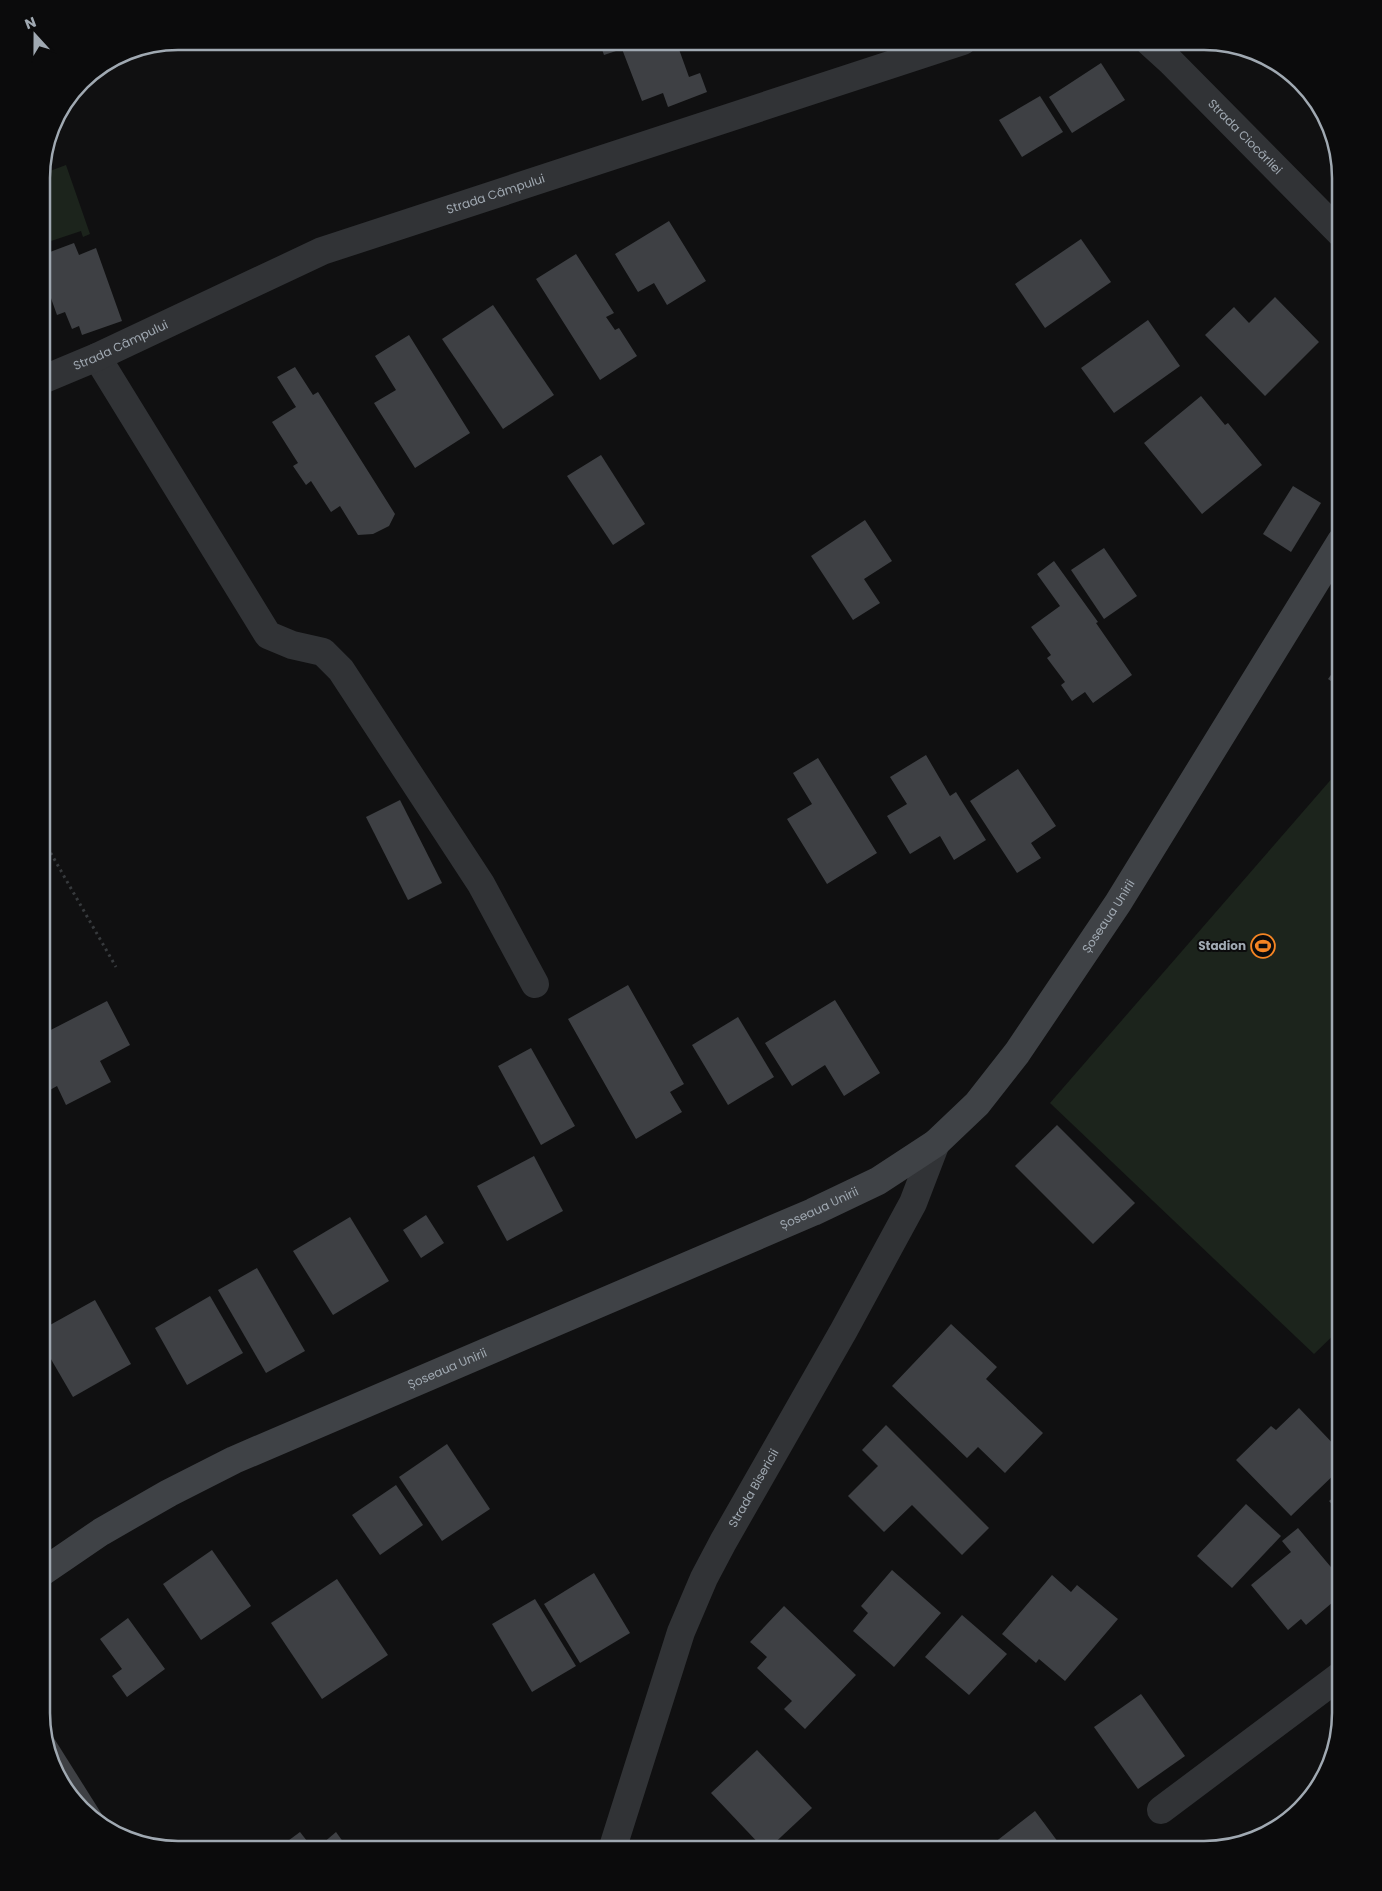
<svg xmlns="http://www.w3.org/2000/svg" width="1382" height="1891" font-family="Poppins,sans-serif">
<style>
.green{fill:#1c241c}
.building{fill:#3e4044}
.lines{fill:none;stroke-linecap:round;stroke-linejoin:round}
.path{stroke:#373a3d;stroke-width:3;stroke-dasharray:2.5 4;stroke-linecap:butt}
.street{stroke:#313336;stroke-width:28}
.secondary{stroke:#3f4246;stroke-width:28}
.labels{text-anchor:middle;stroke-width:4;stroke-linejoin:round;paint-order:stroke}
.street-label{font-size:12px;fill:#a0a9b2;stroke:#0b0b0c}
.poi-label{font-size:12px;font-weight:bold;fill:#a0a9b2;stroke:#0b0b0c;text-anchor:end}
.rim{fill:none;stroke:#a0a9b2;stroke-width:2.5}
</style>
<rect width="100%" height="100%" fill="#101011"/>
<g class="green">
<polygon points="66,165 90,234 83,237 81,231 42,244 42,174"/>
<polygon points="1341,768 1341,1328 1314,1354 1050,1103"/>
</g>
<g class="building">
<polygon points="599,41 676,41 689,77 700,73 707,92 668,107 663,93 642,101 622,49 604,55"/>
<polygon points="888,41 920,41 894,57"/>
<polygon points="1101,63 1125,100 1072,133 1049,97"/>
<polygon points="1040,96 1063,132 1022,157 999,120"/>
<polygon points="669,221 706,281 667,305 654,283 638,292 615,254"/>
<polygon points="1081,239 1111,282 1045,328 1015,284"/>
<polygon points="74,243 79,255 96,248 122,321 82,335 79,326 72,329 65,312 57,315 42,273 42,255"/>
<polygon points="576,254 614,313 606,317 615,330 619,328 637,356 600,380 536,279"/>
<polygon points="1275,297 1319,342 1265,396 1205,335 1234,307 1249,323"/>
<polygon points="493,305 554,395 503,429 442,339"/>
<polygon points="1148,320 1180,366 1114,413 1081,368"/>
<polygon points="409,335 470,433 415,468 374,403 396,390 375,356"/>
<polygon points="295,367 313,395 318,392 395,514 389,526 373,534 358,535 340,506 331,512 311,481 306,485 293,466 298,463 272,422 296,407 277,377"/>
<polygon points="1201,396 1225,425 1228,423 1262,465 1202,514 1144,443"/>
<polygon points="601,455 645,524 613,545 567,476"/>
<polygon points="1293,486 1321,503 1291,552 1263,534"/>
<polygon points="865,520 892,561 864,579 880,603 853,620 811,556"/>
<polygon points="1104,548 1137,596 1104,619 1071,570"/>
<polygon points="1054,561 1098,622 1096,623 1132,675 1093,703 1085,692 1072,701 1061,685 1065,682 1047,658 1051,655 1031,627 1060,606 1037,574"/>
<polygon points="1341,661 1341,688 1328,679"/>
<polygon points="926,755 950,796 956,792 986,840 954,860 940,836 910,854 887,816 907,804 890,777"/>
<polygon points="818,758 877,853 827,884 787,819 812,804 793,773"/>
<polygon points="1018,769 1056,826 1031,843 1041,858 1017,873 970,801"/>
<polygon points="400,800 442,883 408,900 366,817"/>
<polygon points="628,985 684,1084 670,1092 682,1112 636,1139 568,1019"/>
<polygon points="835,1000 880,1073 844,1096 825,1065 792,1086 765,1043"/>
<polygon points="107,1001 130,1045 100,1061 111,1082 66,1105 57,1086 41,1095 41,1035"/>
<polygon points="738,1017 774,1077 728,1105 692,1045"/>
<polygon points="531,1048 575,1126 541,1145 498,1066"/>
<polygon points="1057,1125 1135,1203 1093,1244 1015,1166"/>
<polygon points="534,1156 563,1211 507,1241 477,1186"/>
<polygon points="426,1215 444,1243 421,1258 403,1230"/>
<polygon points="350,1217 389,1281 333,1315 293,1251"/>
<polygon points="257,1268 305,1351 266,1373 218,1290"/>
<polygon points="210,1296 243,1353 187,1385 155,1328"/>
<polygon points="95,1300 131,1364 73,1397 41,1342 41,1330"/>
<polygon points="951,1324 997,1367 986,1379 1043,1433 1005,1473 978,1447 967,1458 892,1386"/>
<polygon points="1299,1408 1341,1452 1341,1468 1291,1516 1236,1460 1271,1426 1276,1430"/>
<polygon points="886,1425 989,1528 962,1555 912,1505 884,1532 848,1496 878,1466 862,1450"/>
<polygon points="447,1444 490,1509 442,1541 399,1477"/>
<polygon points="396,1485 423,1525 380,1555 352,1515"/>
<polygon points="1341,1492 1341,1515 1329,1501"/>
<polygon points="1246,1504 1281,1536 1232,1588 1197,1556"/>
<polygon points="1298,1528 1341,1579 1341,1611 1333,1602 1306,1625 1301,1619 1288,1630 1251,1585 1291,1552 1282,1541"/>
<polygon points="212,1550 251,1606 201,1640 163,1584"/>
<polygon points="892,1570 941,1613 894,1667 853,1631 868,1613 861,1606"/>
<polygon points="594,1573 630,1633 580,1663 544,1604"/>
<polygon points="1052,1575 1071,1592 1077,1585 1118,1619 1065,1681 1039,1659 1036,1663 1002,1634"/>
<polygon points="337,1579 388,1655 322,1699 271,1623"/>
<polygon points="535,1599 576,1666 532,1692 492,1624"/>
<polygon points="784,1606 856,1675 805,1729 784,1709 792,1701 757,1668 767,1657 750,1642"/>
<polygon points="962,1615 1007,1654 969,1695 925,1657"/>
<polygon points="128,1618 165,1669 127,1697 112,1676 122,1669 100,1639"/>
<polygon points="1141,1694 1185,1756 1138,1789 1094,1727"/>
<polygon points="45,1724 113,1832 109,1831 60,1782"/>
<polygon points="757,1750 812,1808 767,1850 765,1850 711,1793"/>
<polygon points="1035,1811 1064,1850 985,1850"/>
<polygon points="300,1832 314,1850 277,1849"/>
<polygon points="336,1832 349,1850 315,1850"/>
</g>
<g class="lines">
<polyline class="path" points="41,836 116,967"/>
<g class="street">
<path id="s1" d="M1149 42 1171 62 1341 234"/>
<polyline points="97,357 268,635 292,645 323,652 341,670 481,884 535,984"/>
<path id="s2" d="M42 380 97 357 322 251 963 41"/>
<polyline points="1161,1810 1341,1675"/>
<path id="s3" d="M612 1850 681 1632 704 1578 723 1542 844 1330 913 1203 936 1143"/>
</g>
<path class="secondary" id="s4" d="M41 1573 101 1532 169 1493 234 1460 813 1212 878 1181 936 1143 977 1104 1017 1053 1118 903 1341 541"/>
</g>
<defs>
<g id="stadium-ring" transform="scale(1.25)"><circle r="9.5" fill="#0b0b0c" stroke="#f58523" stroke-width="1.5"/><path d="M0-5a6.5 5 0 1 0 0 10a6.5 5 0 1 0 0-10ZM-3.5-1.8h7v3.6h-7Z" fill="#f58523"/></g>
</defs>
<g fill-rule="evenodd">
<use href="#stadium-ring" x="1263" y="946"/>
</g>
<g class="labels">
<g class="street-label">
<text dy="4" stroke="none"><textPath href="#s1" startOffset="135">Strada Ciocârliei</textPath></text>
<text dy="4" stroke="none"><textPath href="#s2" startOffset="491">Strada Câmpului</textPath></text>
<text dy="4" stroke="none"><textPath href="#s2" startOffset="86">Strada Câmpului</textPath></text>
<text dy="4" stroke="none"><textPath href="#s4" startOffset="1281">Șoseaua Unirii</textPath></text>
<text dy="4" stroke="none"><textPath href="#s4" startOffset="861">Șoseaua Unirii</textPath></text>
<text dy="4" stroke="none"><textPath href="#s4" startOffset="456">Șoseaua Unirii</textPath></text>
<text dy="4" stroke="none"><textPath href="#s3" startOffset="390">Strada Bisericii</textPath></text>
</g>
<g class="poi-label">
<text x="1246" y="950">Stadion</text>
</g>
</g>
<path d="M0 0H1382V1891H0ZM178 50H1204A128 128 0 0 1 1332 178V1713A128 128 0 0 1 1204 1841H178A128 128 0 0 1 50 1713V178A128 128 0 0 1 178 50Z" fill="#0b0b0c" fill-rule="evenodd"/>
<path class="rim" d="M178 50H1204A128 128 0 0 1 1332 178V1713A128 128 0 0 1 1204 1841H178A128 128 0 0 1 50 1713V178A128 128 0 0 1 178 50Z"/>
<g transform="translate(35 35) rotate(339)" stroke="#0b0b0c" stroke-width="4" paint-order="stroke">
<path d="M0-4L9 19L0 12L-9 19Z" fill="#a0a9b2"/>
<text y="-8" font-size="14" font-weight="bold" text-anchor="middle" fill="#a0a9b2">N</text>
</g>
</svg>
